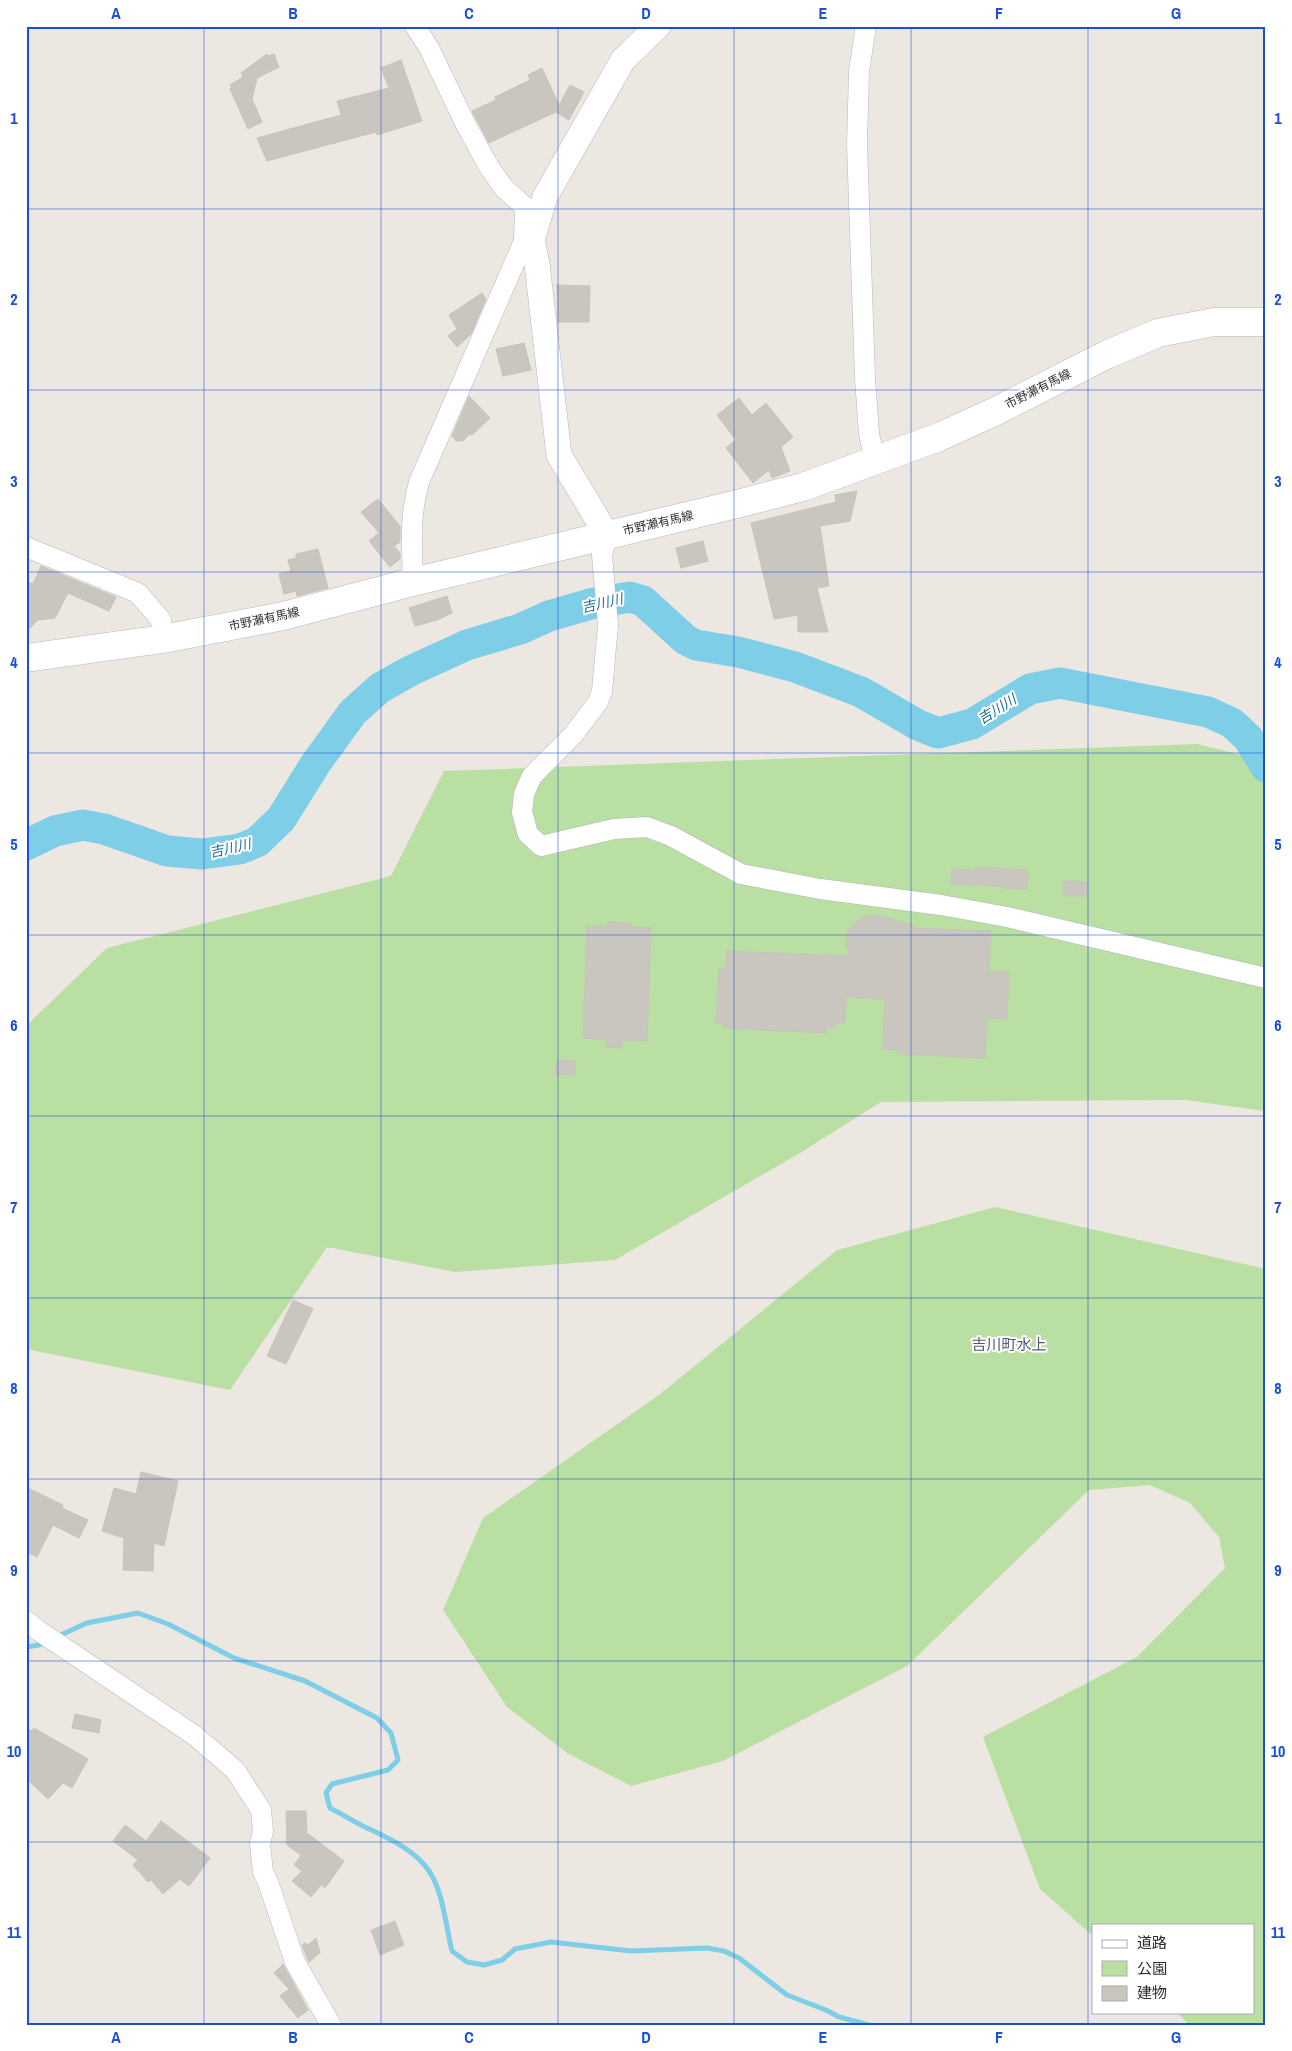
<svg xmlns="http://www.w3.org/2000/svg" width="1292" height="2051" font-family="'Archivo Narrow','Noto Sans JP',sans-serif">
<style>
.green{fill:#b9dfa2}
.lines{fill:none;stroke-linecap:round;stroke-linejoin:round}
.stream{stroke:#7dcee6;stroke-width:5}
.river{stroke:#7dcee6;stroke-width:31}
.building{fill:#c9c5bf;stroke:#c9c3ba}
.minor-casing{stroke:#b4b7bf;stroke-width:21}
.tertiary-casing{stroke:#b4b7bf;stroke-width:26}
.secondary-casing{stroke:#b4b7bf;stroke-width:29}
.minor{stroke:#fff;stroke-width:20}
.tertiary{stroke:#fff;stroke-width:25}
.secondary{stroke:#fff;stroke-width:28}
.grid{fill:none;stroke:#1d4ed8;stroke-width:1;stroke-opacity:0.55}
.labels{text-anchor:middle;stroke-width:4;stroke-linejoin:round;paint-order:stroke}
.street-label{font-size:12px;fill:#2d2d2d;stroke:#fff}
.water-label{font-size:14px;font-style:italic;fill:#196f95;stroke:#fff}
.quarter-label{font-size:15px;fill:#50597a;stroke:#fff}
.neatline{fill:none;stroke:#1d4ed8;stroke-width:2}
.grid-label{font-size:16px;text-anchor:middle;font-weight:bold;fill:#1d4ed8}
</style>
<rect width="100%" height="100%" fill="#ede7e1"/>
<g class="green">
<polygon points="1197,744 1266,761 1266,1111 1185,1100 881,1102 800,1153 615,1260 455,1272 327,1247 230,1390 26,1349 26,1026 107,948 391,876 444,771"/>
<polygon points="995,1207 1266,1269 1266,2025 1189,2025 1177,2012 1253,2012 1253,1925 1093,1925 1093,1936 1040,1889 983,1737 1137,1657 1225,1568 1219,1537 1190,1503 1150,1485 1089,1490 907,1666 723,1761 631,1786 567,1753 507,1707 443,1610 483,1518 659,1395 837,1250"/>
</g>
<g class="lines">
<g class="stream">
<path d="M56 1637 87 1623 138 1613 168 1624 234 1658 305 1681 377 1718 391 1733 398 1760 388 1770 332 1784 326 1793 330 1808C342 1814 354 1822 367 1828 388 1838 415 1850 429 1871 443 1891 446 1927 452 1951L467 1962 484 1965 502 1960 515 1949 551 1942 631 1951 707 1948 724 1951 739 1958 787 1995 826 2010 839 2017 869 2025"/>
<polyline points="26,1647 39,1645 46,1642"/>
</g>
<polyline class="river" points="26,845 55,831 83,825 104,829 167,851 202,854 240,849 257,842 281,819 316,763 353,712 380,688 410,671 467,645 520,629 549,616 594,603 630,597 643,601 686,640 696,645 738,652 795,667 861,692 918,725 938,733 972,724 1030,689 1060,683 1208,712 1232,723 1248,738 1266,767"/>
</g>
<g class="building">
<polygon points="267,54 268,56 274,54 279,67 257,78 252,99 262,122 248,129 230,89 232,88 230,85 243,77 241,73"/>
<polygon points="401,60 422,121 377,135 376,132 267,161 257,138 341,115 337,101 389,88 381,68"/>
<polygon points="542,68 559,105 570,85 584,92 569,120 556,112 489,143 472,111 496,100 495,97 530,80 528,75"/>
<polygon points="557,285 590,286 589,322 558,322"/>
<polygon points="482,293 486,299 471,334 457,347 448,336 457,329 449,315"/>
<polygon points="524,343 531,370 503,376 496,349"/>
<polygon points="469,396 490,418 472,435 470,434 463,441 456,441 452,436"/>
<polygon points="739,398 752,415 766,403 793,437 781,447 790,471 772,478 769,470 753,483 726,448 736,440 717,415"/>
<polygon points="857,491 850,521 820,526 829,586 817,588 828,632 798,632 798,615 774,619 751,523 836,502 835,495"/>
<polygon points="378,499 400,526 400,542 394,546 400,553 400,559 390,567 369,541 379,533 361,512"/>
<polygon points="703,541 708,561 681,568 676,548"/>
<polygon points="318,549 328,588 297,596 296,591 284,594 279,574 291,571 288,560 296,558 296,554"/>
<polygon points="41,566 116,597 109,611 68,593 55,618 38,620 26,632 26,581 33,584"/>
<polygon points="447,596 452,613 437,620 415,626 409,608"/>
<polygon points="975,867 1028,870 1027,889 1003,888 1003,886 951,884 952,869 975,870"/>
<polygon points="1064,881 1088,882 1087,896 1064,896"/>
<polygon points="875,914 913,925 912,928 991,931 989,971 1009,972 1007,1019 987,1018 985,1058 898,1054 898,1050 883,1049 885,999 846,997 845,1023 835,1023 835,1028 826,1028 826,1033 723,1028 724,1023 716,1023 719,969 726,969 727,951 849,956 845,942 850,928 860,918"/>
<polygon points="608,922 631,923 631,927 651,928 647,1041 622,1040 622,1048 606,1047 606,1039 583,1038 587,926 608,926"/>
<polygon points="556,1060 575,1061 575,1075 555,1074"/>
<polygon points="293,1300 313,1309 286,1364 267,1356"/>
<polygon points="141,1472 178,1481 164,1546 154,1543 153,1571 123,1570 124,1538 102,1531 114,1488 136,1494"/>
<polygon points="26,1487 63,1505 62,1508 88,1520 79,1538 53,1525 37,1557 26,1552"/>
<polygon points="75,1714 101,1720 99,1733 72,1728"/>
<polygon points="26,1728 32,1731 34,1728 88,1759 72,1788 63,1783 48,1799 26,1778"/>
<polygon points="286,1811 306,1811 307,1833 344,1861 325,1888 321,1885 311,1897 292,1881 302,1871 294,1865 301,1855 287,1845"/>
<polygon points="161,1821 210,1858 189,1886 180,1879 163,1894 151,1880 148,1882 133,1865 138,1860 113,1841 125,1825 146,1841"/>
<polygon points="395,1921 404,1945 380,1955 371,1930"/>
<polygon points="316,1938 320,1953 309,1962 302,1945 305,1943 308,1945"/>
<polygon points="283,1964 308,2010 298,2018 280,1996 289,1989 274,1973"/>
</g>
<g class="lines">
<g class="minor-casing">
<g id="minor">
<polyline points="415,26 429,48 466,125 489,167 504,188 525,207 524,241"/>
<polyline points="866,26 859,71 857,144 865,378 869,434 875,461"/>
<polyline points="607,535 602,555 608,625 602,691 598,702 573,735 532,776 524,794 522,812 528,834 541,846 614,829 647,827 671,836 741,874 820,889 941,905 1007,917 1266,978"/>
<polyline points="26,547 138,593 161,620 163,639"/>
<path d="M413 582C412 544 409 519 419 482L524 241 532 240"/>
<polyline points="26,1621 39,1631 194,1735 235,1770 261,1810 263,1831 260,1844 263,1872 268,1882 295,1962 331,2025"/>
</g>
</g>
<g class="tertiary-casing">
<polyline id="tertiary" points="607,535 559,455 537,264 532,240 545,197 623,60 658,26"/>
</g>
<g class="secondary-casing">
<polyline id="secondary" points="26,658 163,639 283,616 413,582 737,504 803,487 939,437 994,412 1106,355 1158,333 1214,322 1266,322"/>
</g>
<use href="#minor" class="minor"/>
<use href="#tertiary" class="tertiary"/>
<use href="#secondary" class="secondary"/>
</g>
<path class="grid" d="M204 26V2025M381 26V2025M558 26V2025M734 26V2025M911 26V2025M1088 26V2025M26 209H1266M26 390H1266M26 572H1266M26 753H1266M26 935H1266M26 1116H1266M26 1298H1266M26 1479H1266M26 1661H1266M26 1842H1266"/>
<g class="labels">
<g class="street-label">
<text transform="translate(1038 389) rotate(-27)" y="4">市野瀬有馬線</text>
<text transform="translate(658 523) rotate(-13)" y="4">市野瀬有馬線</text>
<text transform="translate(264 619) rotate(-12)" y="4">市野瀬有馬線</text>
</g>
<g class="water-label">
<text transform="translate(602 603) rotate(-13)" y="5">吉川川</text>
<text transform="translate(997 709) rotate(-32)" y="5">吉川川</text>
<text transform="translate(230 848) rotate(-13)" y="5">吉川川</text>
</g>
<g class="quarter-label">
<text x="1009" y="1350">吉川町水上</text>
</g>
</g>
<rect width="1292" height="2051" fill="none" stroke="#ffffff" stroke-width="55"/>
<rect x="1092" y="1924" width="162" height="90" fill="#ffffff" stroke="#ababab"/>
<rect x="1102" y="1940" width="25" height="8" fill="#ffffff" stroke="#ababab"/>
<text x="1137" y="1948" font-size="15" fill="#2d2d2d">道路</text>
<rect x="1102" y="1961" width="25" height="15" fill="#b9dfa2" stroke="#ababab"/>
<text x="1137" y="1974" font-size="15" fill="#2d2d2d">公園</text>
<rect x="1102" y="1986" width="25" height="15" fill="#c9c5bf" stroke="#ababab"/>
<text x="1137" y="1998" font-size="15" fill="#2d2d2d">建物</text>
<rect x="28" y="28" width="1236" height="1996" class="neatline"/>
<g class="grid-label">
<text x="116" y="19">A</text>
<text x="293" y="19">B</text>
<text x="469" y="19">C</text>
<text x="646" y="19">D</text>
<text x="823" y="19">E</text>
<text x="999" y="19">F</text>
<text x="1176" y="19">G</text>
<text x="14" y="124">1</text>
<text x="1278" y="124">1</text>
<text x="14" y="305">2</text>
<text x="1278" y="305">2</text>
<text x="14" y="487">3</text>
<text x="1278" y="487">3</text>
<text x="14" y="668">4</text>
<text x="1278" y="668">4</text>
<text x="14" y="850">5</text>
<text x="1278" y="850">5</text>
<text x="14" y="1031">6</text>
<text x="1278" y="1031">6</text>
<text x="14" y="1213">7</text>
<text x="1278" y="1213">7</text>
<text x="14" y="1394">8</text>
<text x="1278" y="1394">8</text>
<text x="14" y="1576">9</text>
<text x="1278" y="1576">9</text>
<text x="14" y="1757">10</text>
<text x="1278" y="1757">10</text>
<text x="14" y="1938">11</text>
<text x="1278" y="1938">11</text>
<text x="116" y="2043">A</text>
<text x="293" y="2043">B</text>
<text x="469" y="2043">C</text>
<text x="646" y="2043">D</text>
<text x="823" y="2043">E</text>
<text x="999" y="2043">F</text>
<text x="1176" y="2043">G</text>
</g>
</svg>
